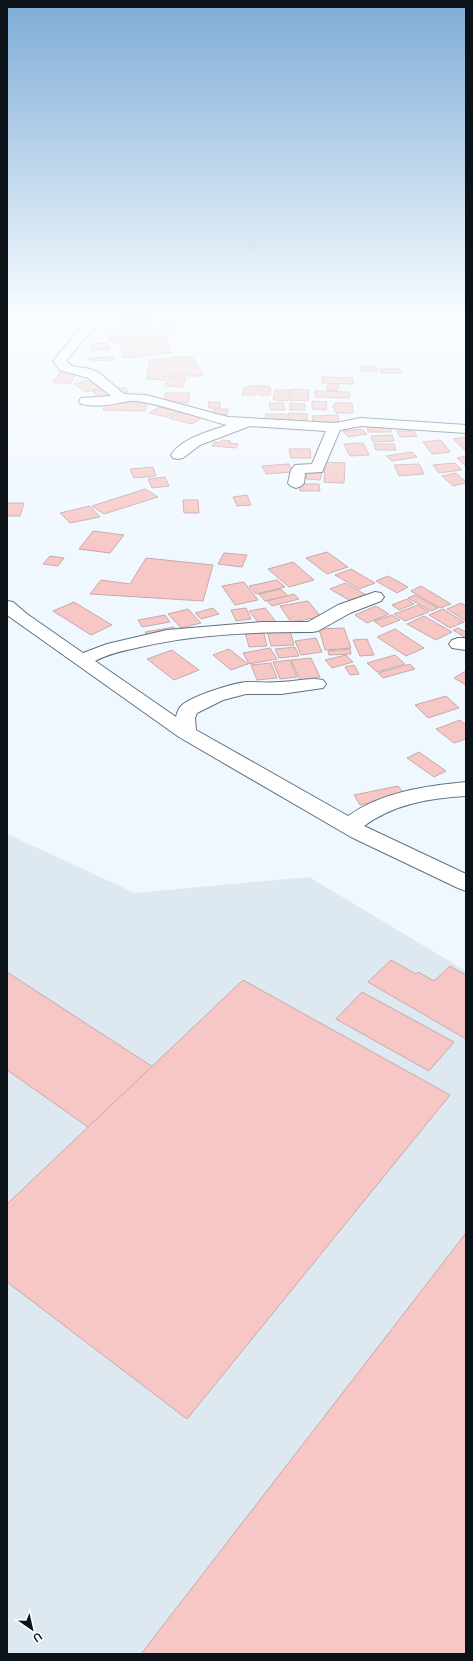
<svg xmlns="http://www.w3.org/2000/svg" width="473" height="1661" font-family="Lato,sans-serif">
<style>
.built{fill:#dee8f1}
.building{fill:#f7c7c5;stroke:#c5abaa}
.lines{fill:none;stroke-linecap:round;stroke-linejoin:round}
.minor-casing{stroke:#617281;stroke-width:2}
.minor{fill:#fff;fill-rule:evenodd}
</style>
<rect width="100%" height="100%" fill="#f0f8ff"/>
<polygon class="built" points="7,834 135,893 309,877 466,971 466,1654 7,1654"/>
<g class="building">
<polygon points="121,316 160,316 160,318 152,318 151,322 121,322"/>
<polygon points="153,324 158,336 166,336 171,353 123,358 120,341 110,342 106,327"/>
<polygon points="160,324 176,324 178,331 162,331"/>
<polygon points="108,343 109,349 92,350 91,344"/>
<polygon points="191,356 204,376 166,376 165,380 146,379 150,360"/>
<polygon points="114,357 114,360 90,361 90,358"/>
<polygon points="360,366 377,367 377,371 360,371"/>
<polygon points="380,369 400,369 402,373 381,373"/>
<polygon points="60,372 77,373 70,384 53,382"/>
<polygon points="169,377 186,378 182,387 165,386"/>
<polygon points="322,377 353,378 353,384 322,383"/>
<polygon points="89,380 101,388 86,392 74,384"/>
<polygon points="328,384 339,384 337,391 326,390"/>
<polygon points="249,386 259,386 256,395 242,395 244,388 248,388"/>
<polygon points="260,386 269,386 269,388 271,388 270,395 259,395"/>
<polygon points="110,388 119,397 102,400 92,391"/>
<polygon points="118,388 126,388 129,396 121,396"/>
<polygon points="291,389 309,390 308,401 290,400"/>
<polygon points="275,390 290,390 288,401 273,400"/>
<polygon points="315,391 349,392 349,398 315,397"/>
<polygon points="166,393 190,393 188,403 163,401"/>
<polygon points="312,401 327,402 326,410 312,409"/>
<polygon points="208,402 220,402 220,408 209,408"/>
<polygon points="105,403 147,403 145,411 103,410"/>
<polygon points="269,403 283,403 285,410 271,410"/>
<polygon points="290,403 305,404 305,410 290,410"/>
<polygon points="335,403 352,403 353,413 336,413 333,407"/>
<polygon points="159,407 177,411 167,417 149,413"/>
<polygon points="214,409 228,409 227,415 213,415"/>
<polygon points="181,411 201,416 198,417 201,418 192,424 169,418"/>
<polygon points="288,413 308,414 307,420 302,419 302,422 290,422 290,419 288,419"/>
<polygon points="266,414 286,414 286,422 270,421 270,419 265,419"/>
<polygon points="338,415 339,423 313,423 312,416"/>
<polygon points="367,426 391,427 391,432 368,432"/>
<polygon points="362,429 367,434 348,437 343,431"/>
<polygon points="397,431 414,431 417,436 400,437"/>
<polygon points="392,435 394,441 373,442 371,436"/>
<polygon points="466,437 466,451 453,439"/>
<polygon points="222,440 231,441 229,443 238,444 236,448 212,446 214,442 220,443"/>
<polygon points="441,440 450,452 432,454 423,442"/>
<polygon points="363,443 369,455 350,456 344,444"/>
<polygon points="374,444 394,444 396,450 376,450"/>
<polygon points="289,449 310,449 311,458 291,458"/>
<polygon points="412,452 417,457 392,461 386,456"/>
<polygon points="466,456 466,466 457,458"/>
<polygon points="325,462 345,463 344,483 324,482"/>
<polygon points="455,463 462,470 439,473 433,465"/>
<polygon points="289,464 293,472 266,474 262,466"/>
<polygon points="419,464 424,474 399,476 394,465"/>
<polygon points="153,467 156,476 134,478 130,469"/>
<polygon points="307,470 322,471 320,480 306,479"/>
<polygon points="456,473 466,482 466,483 453,486 442,476"/>
<polygon points="165,477 169,486 152,488 148,479"/>
<polygon points="299,484 319,484 320,491 300,491"/>
<polygon points="145,489 158,497 104,514 92,506"/>
<polygon points="247,495 251,505 237,506 233,497"/>
<polygon points="183,500 198,500 199,513 184,513"/>
<polygon points="7,503 24,503 20,516 7,516"/>
<polygon points="90,506 100,517 70,523 60,513"/>
<polygon points="93,531 124,535 110,553 79,549"/>
<polygon points="327,552 348,567 327,574 306,558"/>
<polygon points="224,553 247,555 242,567 218,564"/>
<polygon points="50,556 64,558 58,566 43,564"/>
<polygon points="146,558 213,565 203,601 90,594 101,580 130,584"/>
<polygon points="293,562 314,580 289,587 268,569"/>
<polygon points="351,569 375,583 359,589 335,575"/>
<polygon points="388,576 408,587 397,593 376,581"/>
<polygon points="277,580 285,587 256,594 249,586"/>
<polygon points="244,582 258,600 235,605 222,586"/>
<polygon points="345,583 368,596 354,603 330,589"/>
<polygon points="421,586 451,604 440,608 411,591"/>
<polygon points="281,589 288,596 265,601 259,594"/>
<polygon points="294,594 299,599 272,606 267,601"/>
<polygon points="415,595 438,608 431,611 408,598"/>
<polygon points="407,599 414,604 399,610 392,605"/>
<polygon points="308,601 321,617 291,622 280,606"/>
<polygon points="74,602 112,625 91,635 53,611"/>
<polygon points="461,603 466,606 466,621 447,609"/>
<polygon points="418,605 429,612 405,621 394,614"/>
<polygon points="376,606 389,614 367,623 355,615"/>
<polygon points="213,608 219,614 201,619 195,613"/>
<polygon points="246,608 251,619 236,621 231,610"/>
<polygon points="265,608 277,623 261,626 249,611"/>
<polygon points="188,609 201,623 181,628 168,614"/>
<polygon points="443,609 464,622 450,628 429,615"/>
<polygon points="165,615 170,622 142,627 138,620"/>
<polygon points="392,615 400,620 382,627 374,621"/>
<polygon points="424,616 452,632 436,640 407,624"/>
<polygon points="174,627 177,632 148,637 145,632"/>
<polygon points="344,628 351,648 325,650 319,629"/>
<polygon points="458,628 466,632 466,638 453,630"/>
<polygon points="395,629 424,648 406,656 377,637"/>
<polygon points="263,630 267,646 249,647 245,632"/>
<polygon points="290,630 294,645 271,646 267,631"/>
<polygon points="316,638 322,652 301,655 295,641"/>
<polygon points="367,639 374,655 360,656 353,640"/>
<polygon points="295,647 299,656 279,658 275,649"/>
<polygon points="270,648 277,659 249,664 243,653"/>
<polygon points="229,649 248,664 231,670 213,655"/>
<polygon points="350,649 351,654 329,655 328,651"/>
<polygon points="172,650 199,670 174,680 147,659"/>
<polygon points="346,655 353,662 332,668 325,660"/>
<polygon points="395,655 405,664 377,672 367,663"/>
<polygon points="311,658 320,677 300,680 291,660"/>
<polygon points="290,660 297,677 280,679 273,662"/>
<polygon points="271,663 277,678 257,680 251,665"/>
<polygon points="410,664 415,669 383,678 378,673"/>
<polygon points="354,665 359,674 350,675 345,667"/>
<polygon points="466,671 466,685 454,678"/>
<polygon points="446,696 459,708 428,718 415,705"/>
<polygon points="460,720 466,725 466,739 454,743 436,729"/>
<polygon points="419,752 446,771 434,777 407,758"/>
<polygon points="398,786 405,795 360,805 354,795"/>
<polygon points="391,960 416,974 418,972 434,981 450,966 466,975 466,1039 368,982"/>
<polygon points="7,972 153,1067 88,1127 7,1070"/>
<polygon points="243,980 450,1095 187,1419 7,1282 7,1204"/>
<polygon points="362,992 454,1042 429,1071 336,1019"/>
<polygon points="466,1233 466,1654 141,1654"/>
</g>
<g class="lines">
<g class="minor-casing">
<g id="minor">
<path d="M91 316H103L66 361 72 366 90 369 98 372 124 394 146 395 228 417 335 423 361 418 466 425V433L361 426 340 430 322 472 305 473 304 483 301 486 296 488 291 486 288 483 291 470 295 465 312 464 326 431 250 426 200 445 183 458 178 459 173 458 171 455C183 437 209 432 227 425 210 421 143 398 129 401 115 404 96 408 81 404L79 401 81 398 111 396 88 378 60 370 53 361Z"/>
<path d="M375 592 381 593 384 597 381 601 350 613 318 631 312 632C253 632 193 634 136 648 122 651 108 654 95 661L176 717C177 713 178 709 181 706 191 696 233 683 247 682 258 682 269 683 280 682 294 682 309 677 323 680L326 684 323 688 281 694H246L223 700 197 713 195 718 196 730 348 816C382 792 425 786 466 782V796C430 798 394 804 364 826L466 874V891L458 888 351 837 179 737 7 615V601L13 602 27 614 83 653 107 644 167 630 262 622H308L338 605Z"/>
<polygon points="458,638 466,638 466,650 452,648 449,644 452,640"/>
</g>
</g>
<use href="#minor" class="minor"/>
</g>
<linearGradient id="sky" x2="0" y2="1"><stop stop-color="#7dabd5"/><stop offset="0.58" stop-color="#f8fcff"/><stop offset="1" stop-color="#f8fcff" stop-opacity="0"/></linearGradient>
<rect width="473" height="548" fill="url(#sky)"/>
<rect width="473" height="1661" fill="none" stroke="#0c1318" stroke-width="16"/>
<g transform="translate(32 1629) rotate(146)" stroke="#ffffff" stroke-width="3" paint-order="stroke">
<path d="M0-3L7 15L0 10L-7 15Z" fill="#0c1318"/>
<text y="-6" font-size="11" font-weight="bold" text-anchor="middle" fill="#0c1318">U</text>
</g>
</svg>
